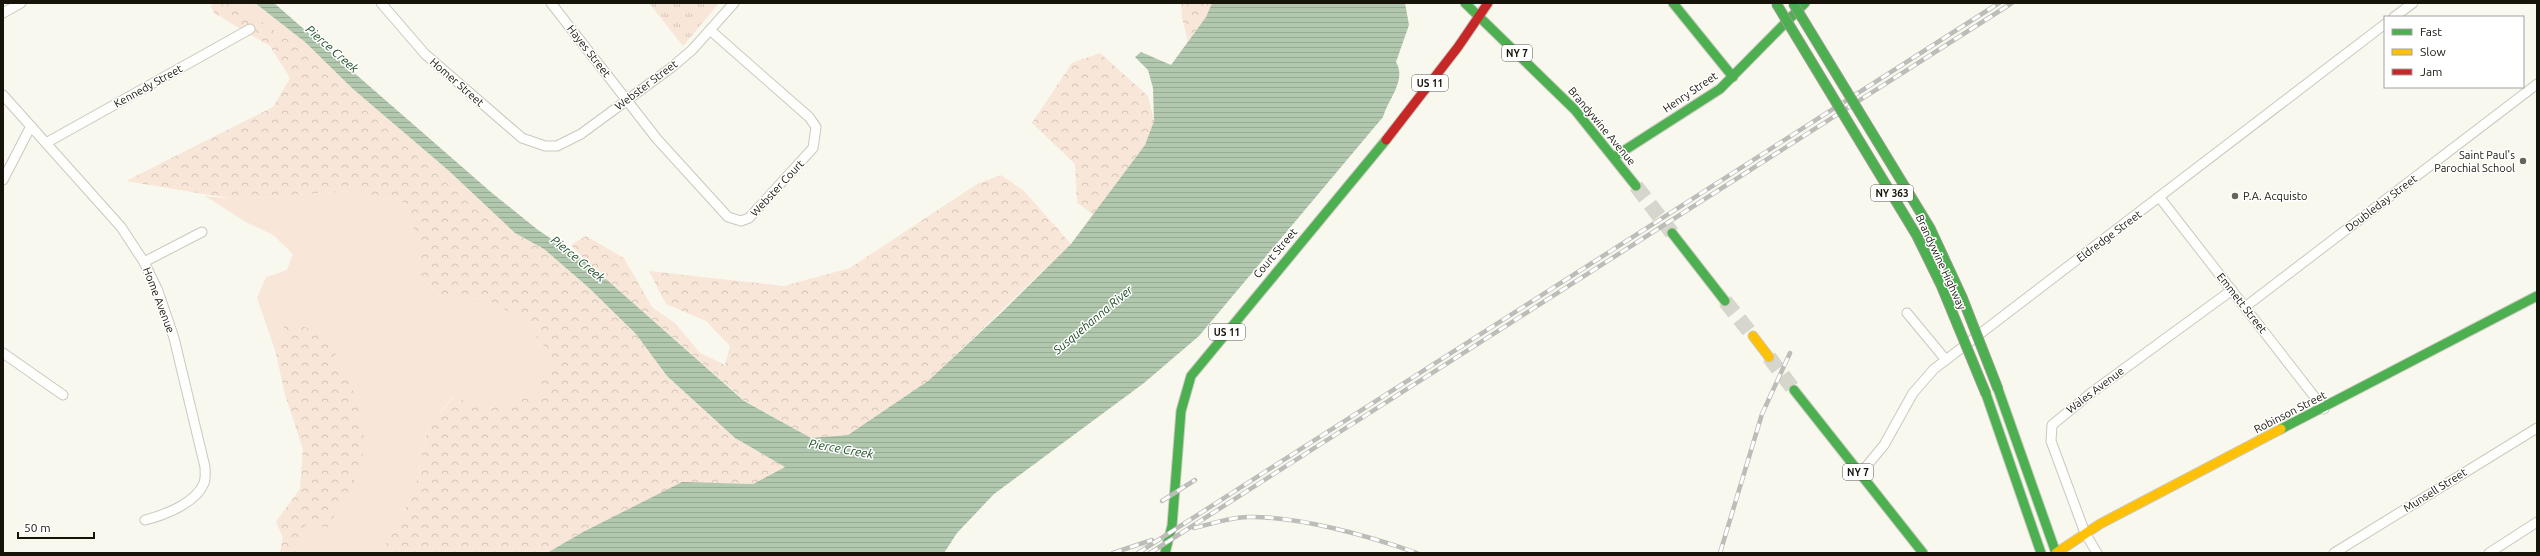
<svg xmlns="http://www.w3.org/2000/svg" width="2540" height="556" font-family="Ubuntu,sans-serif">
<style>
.grass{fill:#f8e6d8}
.forest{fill:url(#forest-crowns)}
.park{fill:url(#park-tufts)}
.water{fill:url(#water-rules)}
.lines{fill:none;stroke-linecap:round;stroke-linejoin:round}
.primary-tunnel{stroke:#d7d6cc;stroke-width:15;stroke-dasharray:15 8;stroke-linecap:butt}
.street-casing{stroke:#cac9bf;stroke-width:11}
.fast-casing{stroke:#cac9bf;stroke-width:11}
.slow-casing{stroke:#cac9bf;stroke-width:11}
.jam-casing{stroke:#cac9bf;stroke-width:11}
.street{stroke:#fefefc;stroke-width:9}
.fast{stroke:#4caf50;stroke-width:9}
.slow{stroke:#ffc107;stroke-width:9}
.jam{stroke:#c62828;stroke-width:9}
.rail-casing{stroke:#bcbcb8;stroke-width:4.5}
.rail{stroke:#fff;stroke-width:3;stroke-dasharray:9;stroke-linecap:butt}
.fast-bridge-casing{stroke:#9a9d8d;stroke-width:11;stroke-linecap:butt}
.fast-bridge{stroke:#4caf50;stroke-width:9}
.poi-dot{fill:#656459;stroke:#fff;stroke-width:1.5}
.labels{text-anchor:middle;stroke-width:3;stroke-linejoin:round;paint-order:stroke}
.shield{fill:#fff;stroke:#5c5a53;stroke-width:1}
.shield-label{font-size:10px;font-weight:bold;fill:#161409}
.street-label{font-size:11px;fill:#161409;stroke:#fff}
.poi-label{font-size:11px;fill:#161409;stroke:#fff;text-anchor:end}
.water-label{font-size:12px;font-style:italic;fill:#1a4b21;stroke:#fff}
</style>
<defs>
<pattern id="forest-crowns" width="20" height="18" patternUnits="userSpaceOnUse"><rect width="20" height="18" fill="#f8e6d8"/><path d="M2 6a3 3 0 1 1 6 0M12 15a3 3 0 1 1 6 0" fill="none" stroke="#d4c4b8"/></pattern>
<pattern id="park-tufts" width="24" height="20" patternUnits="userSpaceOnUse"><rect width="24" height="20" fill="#f8e6d8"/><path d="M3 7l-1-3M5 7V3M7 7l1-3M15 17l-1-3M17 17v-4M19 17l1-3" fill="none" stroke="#d4c4b8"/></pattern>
<pattern id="water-rules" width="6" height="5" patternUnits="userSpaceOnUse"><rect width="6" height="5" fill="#b1c8af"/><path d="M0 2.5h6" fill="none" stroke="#98ab95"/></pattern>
</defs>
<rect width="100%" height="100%" fill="#f9f8ee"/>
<g class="grass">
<polygon points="234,3 255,3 305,42 353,89 448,170 515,233 482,215 287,39"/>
<polygon points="353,191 404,203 420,246 420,276 444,300 483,298 524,320 552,357 539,393 488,409 453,397 428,427 414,493 386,544 375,553 280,553 283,537 276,522 300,489 303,449 285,394 276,353 257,298 266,277 287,270 293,254 273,235 244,221 205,196 234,199"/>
</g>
<g class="forest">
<polygon points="210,3 234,3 287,39 482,215 544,249 588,287 636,334 667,376 735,438 785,467 753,484 682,482 583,532 547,553 375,553 386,544 414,493 428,427 454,397 488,409 538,393 552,357 524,320 483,298 444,300 420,276 420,246 404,203 353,191 234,199 126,181 273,107 290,78 270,46 214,13"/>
<polygon points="1181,3 1212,3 1206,17 1188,41 1182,18"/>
<polygon points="1100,53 1148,96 1154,121 1145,145 1094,215 1077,203 1075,164 1032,123 1072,63"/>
<polygon points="1001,175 1024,191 1071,244 928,381 848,435 811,438 745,401 589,264 571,245 586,236 624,258 652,307 676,324 700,353 725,365 730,346 706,321 666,304 649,271 784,286 850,268 977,184"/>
<path d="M286 321 325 334C346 374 373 417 361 464 356 482 337 510 328 527L306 525 298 537 302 553H280L283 537 276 522 300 489 303 449 285 394 276 353Z"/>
</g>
<polygon class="park" points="649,3 719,3 683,46"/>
<path class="water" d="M255 3H274L492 193 538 230 589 264 744 401 811 438 848 435 928 381 1001 313 1071 244 1145 145 1154 121 1153 88 1148 70 1135 57 1141 52 1171 65 1206 17 1212 3H1405L1409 25 1396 62C1407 80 1388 99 1383 117L1199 336 1144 383 994 494 957 533 944 553H547L583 532 682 482 753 484 785 467 735 438 667 376 636 334 588 287 544 249 515 233 448 170 353 89 305 42Z"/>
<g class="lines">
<g class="primary-tunnel">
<polyline points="1636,186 1672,233"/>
<polyline points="1725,301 1753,336"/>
<polyline points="1769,357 1794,390"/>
</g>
<g class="street-casing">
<g id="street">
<polyline points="381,3 425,54 522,138 545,146 557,146 581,134 672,67 692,50 734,3"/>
<polyline points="551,3 657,139 728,217 741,221 749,218 813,148 816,127 809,117 710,30"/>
<polyline points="3,13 21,3"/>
<polyline points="2394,17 2413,3"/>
<path d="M3 95 121 227 144 262 158 291 174 338 205 467C205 472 206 478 204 483 196 503 165 515 145 520"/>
<polyline points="46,143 250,29"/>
<polyline points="3,180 31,126"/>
<polyline points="2160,198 2324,409"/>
<polyline points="144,262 202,232"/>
<polyline points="2245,307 2537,84"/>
<polyline points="1907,313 1946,360"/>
<polyline points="3,353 63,395"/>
<polyline points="1860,474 1884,445 1913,393 1934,369 2385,24"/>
<polyline points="2097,553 2085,533 2051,441 2052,425 2091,393 2232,290"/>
<polyline points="2334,553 2537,428"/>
<polyline points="2489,553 2537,522"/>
</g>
</g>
<g class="fast-casing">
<g id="fast">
<polyline points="1465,3 1575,110 1636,186"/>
<polyline points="1673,3 1733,77"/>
<polyline points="1614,157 1720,89 1805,3"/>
<polyline points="1672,233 1725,301"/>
<polyline points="1998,389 2056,553"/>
<polyline points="1794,390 1923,553"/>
<polyline points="1986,394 2041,553"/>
<polyline points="2281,429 2537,296"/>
<polyline points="1165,553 1172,526 1181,411 1191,376 1386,140"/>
</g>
</g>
<g class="slow-casing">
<g id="slow">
<polyline points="1753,336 1769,357"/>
<polyline points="2056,553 2100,524 2281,429"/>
</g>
</g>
<g class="jam-casing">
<polyline id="jam" points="1386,140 1458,47 1488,3"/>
</g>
<use href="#street" class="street"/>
<use href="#fast" class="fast"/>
<use href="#slow" class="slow"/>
<use href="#jam" class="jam"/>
<g class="rail-casing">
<g id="rail">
<polyline points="1162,501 1195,480"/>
<path d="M1194 528C1212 524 1230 517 1248 517 1299 516 1369 536 1417 553"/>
<polyline points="1113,553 1152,540"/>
<polyline points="1138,553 1999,3"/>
<polyline points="1150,553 2012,3"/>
<polyline points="1720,553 1762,414 1790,353"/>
</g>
</g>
<use href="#rail" class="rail"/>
<g class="fast-bridge-casing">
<g id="fast-bridge">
<polyline points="1776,3 1917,236 1941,285 1986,394"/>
<polyline points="1793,3 1930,228 1962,297 1998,389"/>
</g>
</g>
<use href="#fast-bridge" class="fast-bridge"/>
</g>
<g class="poi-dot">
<circle cx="2523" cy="161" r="4"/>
<circle cx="2235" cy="196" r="4"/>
</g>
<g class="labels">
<g class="shield">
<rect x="1502" y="45" width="30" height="16" rx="3"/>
<rect x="1412" y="75" width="36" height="16" rx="3"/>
<rect x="1871" y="185" width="42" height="16" rx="3"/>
<rect x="1209" y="324" width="36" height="16" rx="3"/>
<rect x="1843" y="464" width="30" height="16" rx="3"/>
</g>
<g class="shield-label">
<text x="1517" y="57">NY 7</text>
<text x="1430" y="87">US 11</text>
<text x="1892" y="197">NY 363</text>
<text x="1227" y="336">US 11</text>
<text x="1858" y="476">NY 7</text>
</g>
<g class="street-label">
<text transform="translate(589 51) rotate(52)" y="4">Hayes Street</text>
<text transform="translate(457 82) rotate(41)" y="4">Homer Street</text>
<text transform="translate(646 85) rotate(-37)" y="4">Webster Street</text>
<text transform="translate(148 86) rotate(-29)" y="4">Kennedy Street</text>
<text transform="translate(1690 92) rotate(-34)" y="4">Henry Street</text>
<text transform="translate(1602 126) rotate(50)" y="4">Brandywine Avenue</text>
<text transform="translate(777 188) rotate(-47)" y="4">Webster Court</text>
<text transform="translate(2381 203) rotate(-37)" y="4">Doubleday Street</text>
<text transform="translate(2109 236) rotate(-37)" y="4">Eldredge Street</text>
<text transform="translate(1275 253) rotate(-50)" y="4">Court Street</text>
<text transform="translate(1941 262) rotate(65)" y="4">Brandywine Highway</text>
<text transform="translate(159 300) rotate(69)" y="4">Home Avenue</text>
<text transform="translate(2242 303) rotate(52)" y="4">Emmett Street</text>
<text transform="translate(2095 390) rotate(-37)" y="4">Wales Avenue</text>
<text transform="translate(2290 412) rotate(-27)" y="4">Robinson Street</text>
<text transform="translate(2435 490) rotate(-32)" y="4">Munsell Street</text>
</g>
<g class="poi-label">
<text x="2515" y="159">Saint Paul's<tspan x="2515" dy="13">Parochial School</tspan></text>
<text x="2243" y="200" text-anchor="start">P.A. Acquisto</text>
</g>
<g class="water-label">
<text transform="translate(332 49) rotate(41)" y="4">Pierce Creek</text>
<text transform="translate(578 259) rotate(39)" y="4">Pierce Creek</text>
<text transform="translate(1093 320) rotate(-40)" y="4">Susquehanna River</text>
<text transform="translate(841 449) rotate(10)" y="4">Pierce Creek</text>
</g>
</g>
<rect width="2540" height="556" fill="none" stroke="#161409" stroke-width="8"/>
<rect x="2384" y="16" width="140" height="72" fill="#ffffff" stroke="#a2a19d"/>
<rect x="2392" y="29" width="20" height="6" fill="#4caf50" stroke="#a2a19d"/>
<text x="2420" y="36" font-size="12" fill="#161409">Fast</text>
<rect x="2392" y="49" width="20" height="6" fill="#ffc107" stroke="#a2a19d"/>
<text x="2420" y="56" font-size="12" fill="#161409">Slow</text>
<rect x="2392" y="69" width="20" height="6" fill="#c62828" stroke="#a2a19d"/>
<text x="2420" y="76" font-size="12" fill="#161409">Jam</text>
<path d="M18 532v6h76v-6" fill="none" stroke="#161409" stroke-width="2"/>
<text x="24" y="532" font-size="12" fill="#161409" stroke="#ffffff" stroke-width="3" paint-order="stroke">50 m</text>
</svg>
